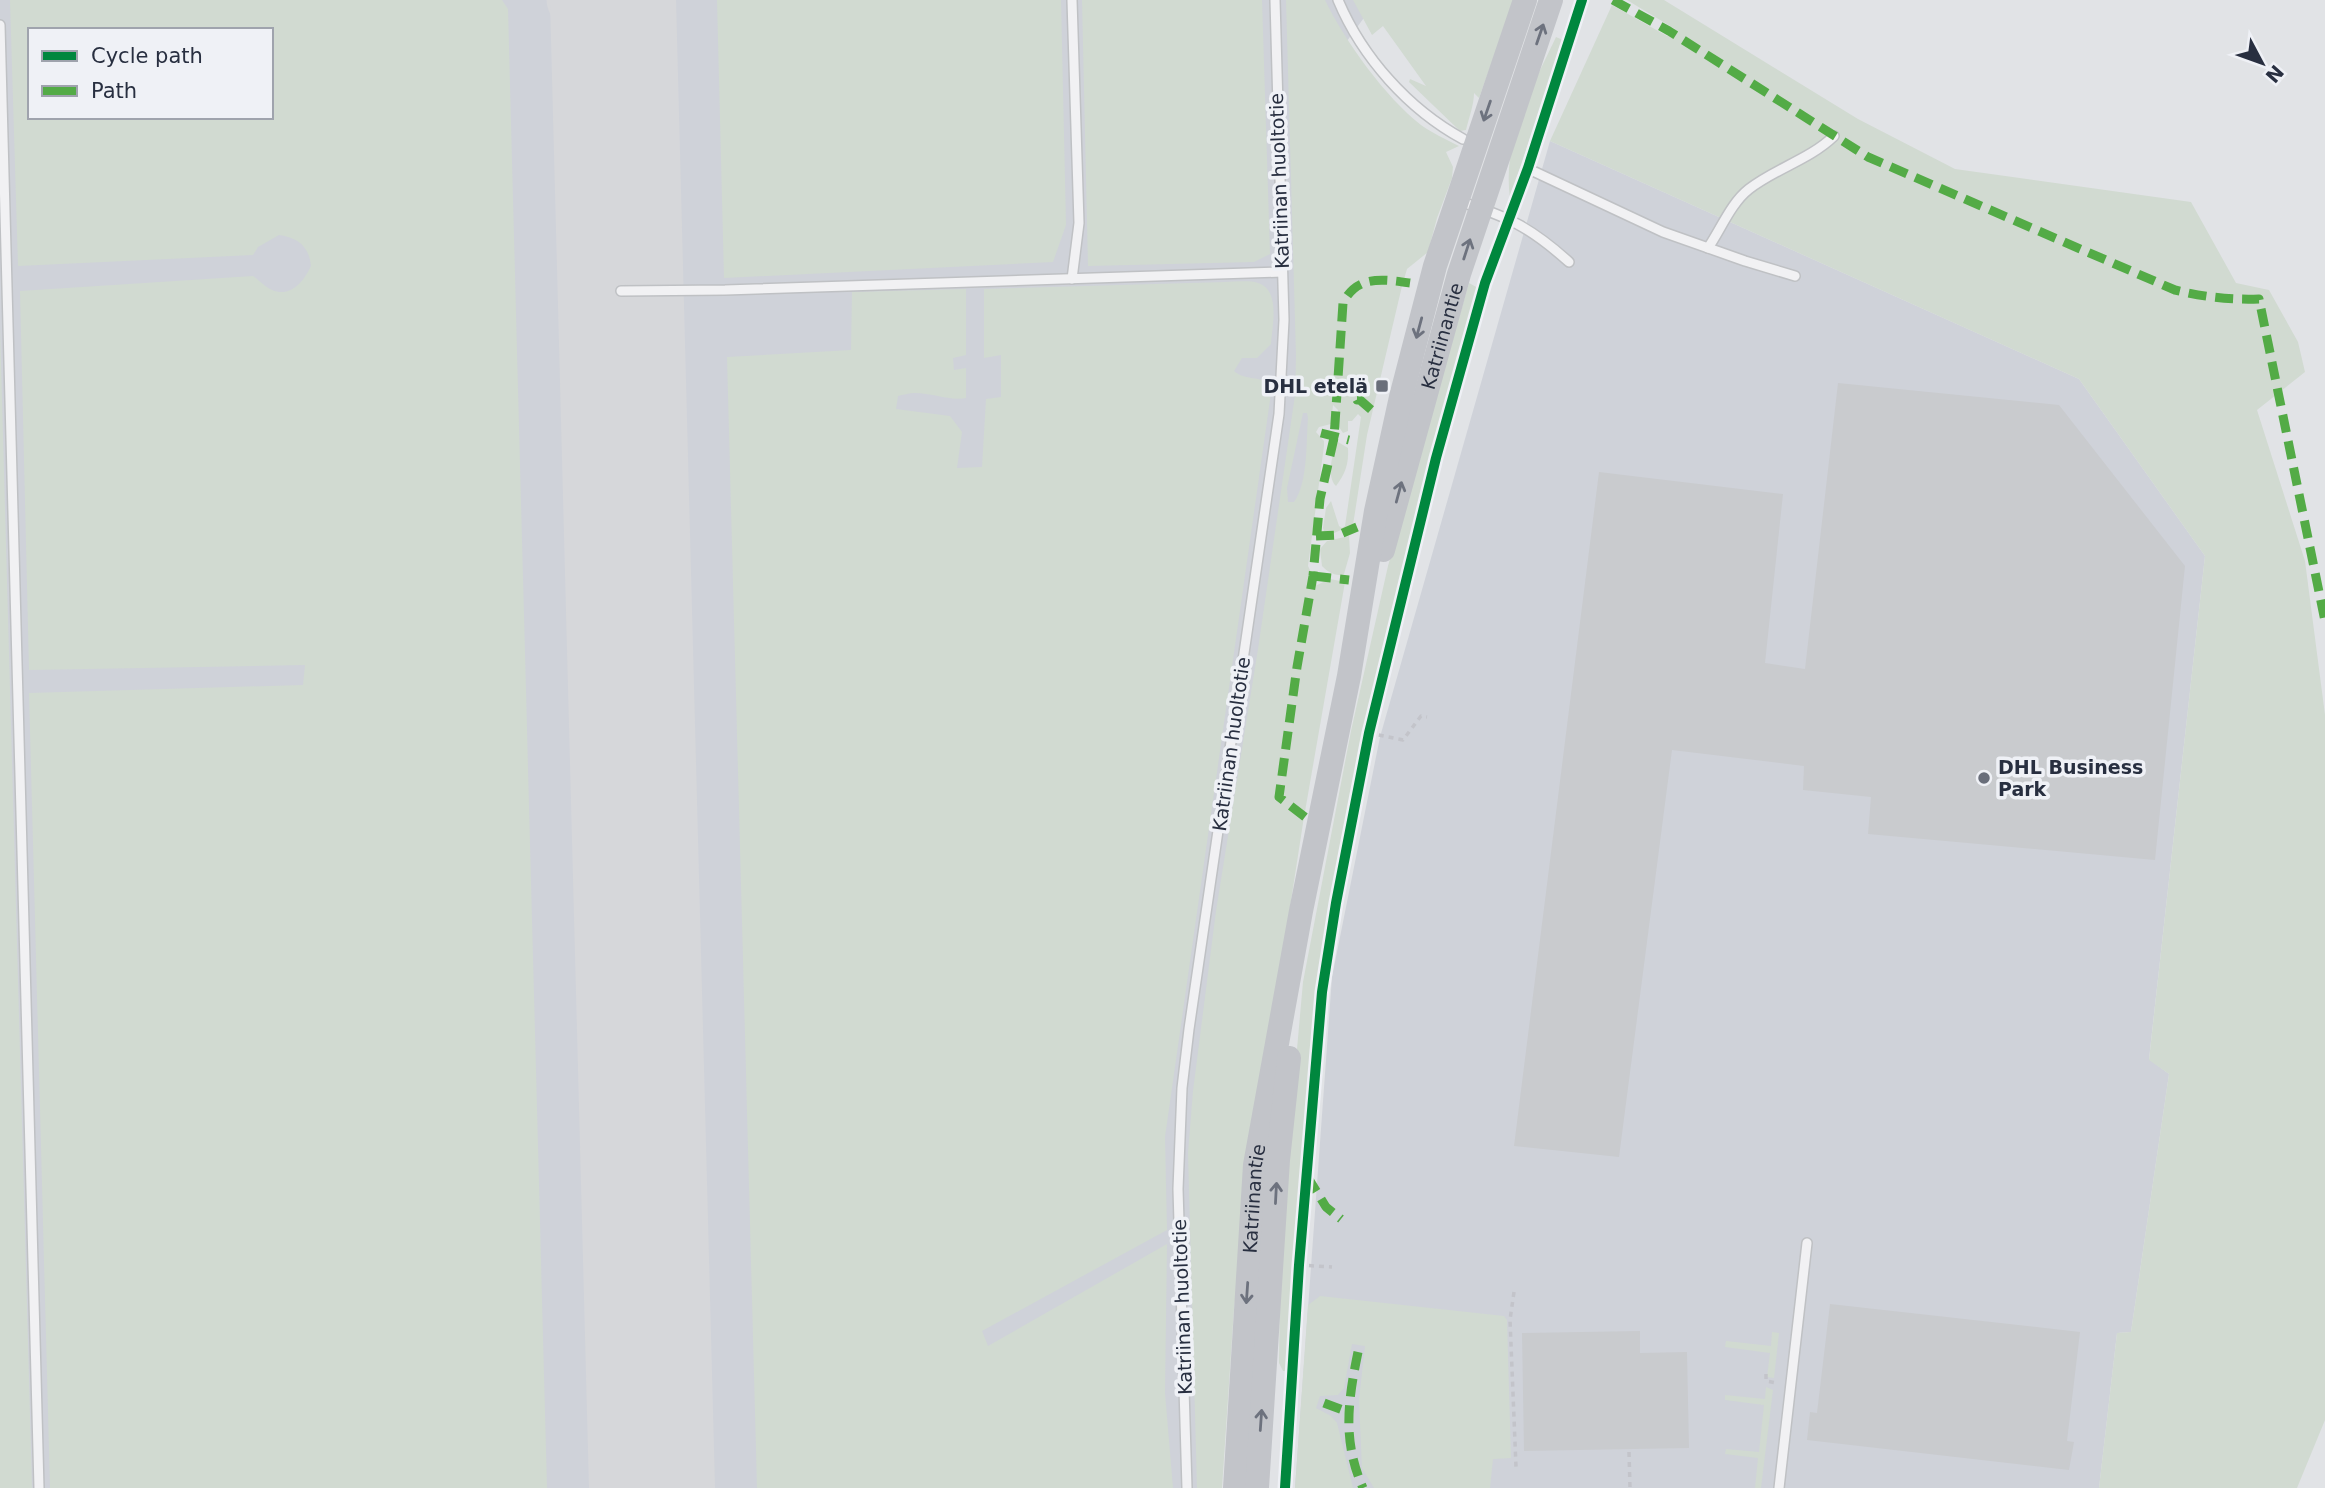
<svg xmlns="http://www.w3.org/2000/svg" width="2325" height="1488" font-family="'DejaVu Sans',sans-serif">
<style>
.built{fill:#cfd2d9;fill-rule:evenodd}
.green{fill:#d1dad1;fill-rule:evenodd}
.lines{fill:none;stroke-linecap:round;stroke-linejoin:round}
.taxiway{stroke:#d6d7da;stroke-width:51}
.runway{stroke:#d6d7da;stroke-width:126}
.building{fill:#c9cbce}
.service-casing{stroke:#bfc1c4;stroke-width:12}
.path{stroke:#c3c4ca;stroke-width:3.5;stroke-dasharray:5 5;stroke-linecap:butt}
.service{stroke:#f1f1f3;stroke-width:9}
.secondary{stroke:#c2c4c9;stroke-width:24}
.quiet{stroke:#53ab46;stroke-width:9;stroke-dasharray:18 9;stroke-linecap:butt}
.cycleway-casing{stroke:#eff1f6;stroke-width:15}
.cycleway{stroke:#00873e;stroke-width:10}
.oneway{stroke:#6d727e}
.poi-dot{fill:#696e7a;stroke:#eff1f6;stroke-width:2.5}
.labels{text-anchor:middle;stroke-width:7;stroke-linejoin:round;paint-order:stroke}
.street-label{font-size:19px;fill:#282f40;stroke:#eff1f6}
.poi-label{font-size:19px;font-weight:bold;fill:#282f40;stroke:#eff1f6;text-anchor:end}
</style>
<rect width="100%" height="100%" fill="#e1e3e6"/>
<g class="built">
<path d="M0 0H1377L1314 86 1310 495 1203 1488H0ZM30 30H271V117H30Z"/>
<polygon points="1550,141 2079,379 2205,556 2149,1059 2169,1074 2131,1332 2117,1333 2099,1488 1295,1488 1332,977 1380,737"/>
</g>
<g class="green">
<path d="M10 0H502L508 9 547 1488H50L29 693 303 685 305 665 29 670 20 291 253 276C259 280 265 287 272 290 291 298 304 281 311 266 309 246 298 238 279 235L258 247 253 255 18 266ZM30 30H271V117H30Z"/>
<polygon points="717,0 1061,0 1066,225 1053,262 724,278"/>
<polygon points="1082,0 1262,0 1270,254 1254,262 1088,266"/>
<path d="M1286 0H1325C1344 40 1386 98 1421 125 1432 133 1447 140 1459 146L1446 152 1453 167 1452 178 1437 218 1428 252 1407 269 1402 286 1367 435 1353 525 1334 533 1324 531 1323 528 1326 508 1331 501 1339 526 1342 528 1345 526 1361 417 1358 414 1352 421H1348V431L1343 433 1337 424 1338 410 1333 405 1331 424 1319 427 1316 432 1324 441V446L1308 566 1317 585 1330 579 1345 582 1303 823 1250 1167 1234 1309 1222 1488H1197L1188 1153 1193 1091 1216 911 1258 649 1295 395 1296 356ZM1303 413H1307L1308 418C1306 443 1308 483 1294 502H1288L1287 488Z"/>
<path d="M1353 0H1514L1479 98 1474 93C1474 105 1469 117 1466 130L1460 131 1409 82 1410 79 1426 86 1383 26 1372 35Z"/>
<polygon points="1627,0 1664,0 1858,119 1955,169 2191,202 2236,283 2269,290 2298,342 2305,372 2257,410 2305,561 2325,715 2325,1420 2297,1488 2099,1488 2117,1333 2131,1332 2169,1074 2149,1060 2205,556 2079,379 1550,141 1612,5 1667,36 1675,29"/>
<path d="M1556 37 1563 40 1510 198C1502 140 1532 88 1556 37Z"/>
<path d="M1225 282C1235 282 1249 280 1258 283 1281 290 1272 327 1271 344L1257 358H1242L1234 371C1245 381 1261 375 1272 386L1165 1137 1167 1230 982 1331 988 1346 1167 1244 1165 1393 1173 1488H757L727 357 851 350 852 292 966 289V355L953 358 954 370 966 368V398C950 401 932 393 915 393 909 393 903 395 898 396L896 409 950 416 962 432 957 468 982 467 986 399 1001 397V355L984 358V289Z"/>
<polygon points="1469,283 1478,288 1417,512 1392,618 1365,736 1319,975 1287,1371 1283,1371 1279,1363 1280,1290 1292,1105 1303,982 1351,731 1388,566"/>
<polygon points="0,327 32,1488 0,1488"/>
<path d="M1338 442 1348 448C1349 464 1345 474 1336 486 1326 477 1332 453 1338 442Z"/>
<path d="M1349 536 1350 553 1344 574C1336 577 1328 572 1322 566L1320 549 1327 541Z"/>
<polygon points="1320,1296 1504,1316 1507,1320 1511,1458 1493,1459 1490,1488 1374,1488 1362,1468 1359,1400 1365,1346 1352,1344 1344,1388 1338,1395 1320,1396 1316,1408 1331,1416 1337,1423 1353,1488 1295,1488 1308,1305"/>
<polygon points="1772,1332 1779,1333 1774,1378 1767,1377 1770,1353 1725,1347 1726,1341 1771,1346"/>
<polygon points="1766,1387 1773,1390 1761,1488 1755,1488 1758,1458 1725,1454 1726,1449 1759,1452 1764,1405 1725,1400 1725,1395 1765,1399"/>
</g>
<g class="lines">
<path class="taxiway" d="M572 0C595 54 607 108 617 166"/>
<polyline class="runway" points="613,0 652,1488"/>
</g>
<g class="building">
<polygon points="1838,383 2059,405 2185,566 2155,860 1868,834 1871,797 1803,790 1804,766 1672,750 1619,1157 1514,1146 1599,472 1783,494 1765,663 1805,669"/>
<polygon points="1830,1304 2080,1332 2067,1441 2074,1442 2069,1470 1807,1440 1810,1412 1817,1413"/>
<polygon points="1640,1331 1640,1353 1687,1352 1689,1448 1524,1451 1522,1333"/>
</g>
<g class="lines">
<g class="service-casing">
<g id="service">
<path d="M1338 0C1362 57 1408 109 1463 139"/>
<polyline points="0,25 39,1488"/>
<polyline points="1535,172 1663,232 1745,261 1795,276"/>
<path d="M1458 201C1507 216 1530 227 1569 262"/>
<path d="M1708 248C1721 229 1731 203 1749 189 1776 168 1809 160 1834 136"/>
<polyline points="1072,279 1079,223 1072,0"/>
<polyline points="621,291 725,290 1282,272"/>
<polyline points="1187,1488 1178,1189 1182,1088 1189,1029 1279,414 1284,320 1275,0"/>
<polyline points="1779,1488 1807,1243"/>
</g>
</g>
<g class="path">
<polyline points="1369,733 1403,740 1421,716 1427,717"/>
<polyline points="1299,1265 1332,1267"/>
<polyline points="1514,1292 1510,1320 1516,1467"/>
<polyline points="1766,1374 1766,1381 1777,1383"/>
<polyline points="1629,1452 1630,1488"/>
</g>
<use href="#service" class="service"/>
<g class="secondary">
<path id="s1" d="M1383 550 1459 274 1551 0"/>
<path id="s2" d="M1235 1488 1255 1165 1301 911 1349 676 1376 511 1401 397 1435 266 1525 0"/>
<polyline points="1257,1488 1278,1160 1289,1058"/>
</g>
<g class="quiet">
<path d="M1613 0 1669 31 1868 157 2175 290C2204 297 2230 300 2259 299L2325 621"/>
<polyline points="1337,390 1346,387 1351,389 1357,400 1360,400 1375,413"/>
<polyline points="1321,433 1349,440"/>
<polyline points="1316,536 1338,535 1357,527"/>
<polyline points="1313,576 1349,580"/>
<path d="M1305 817 1279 797 1297 667 1313 576 1320 499 1334 438 1343 303C1357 275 1382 279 1410 283"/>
<polyline points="1307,1176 1326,1207 1341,1219"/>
<path d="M1358 1352C1348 1401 1342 1440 1363 1488"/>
<polyline points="1324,1403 1348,1412"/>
</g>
<g class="cycleway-casing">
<polyline id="cycleway" points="1285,1488 1299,1265 1322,992 1336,903 1369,733 1436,458 1485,283 1528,168 1582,0"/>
</g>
<use href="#cycleway" class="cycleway"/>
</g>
<defs><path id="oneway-shaft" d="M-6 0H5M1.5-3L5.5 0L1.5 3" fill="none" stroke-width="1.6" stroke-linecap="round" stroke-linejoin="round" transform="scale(1.75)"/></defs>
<g class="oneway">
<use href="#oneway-shaft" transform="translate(1540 34) rotate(-71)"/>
<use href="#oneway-shaft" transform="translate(1487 111) rotate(109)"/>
<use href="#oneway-shaft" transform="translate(1467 249) rotate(-72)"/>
<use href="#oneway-shaft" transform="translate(1419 328) rotate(105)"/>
<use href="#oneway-shaft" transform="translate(1399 492) rotate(-75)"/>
<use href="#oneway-shaft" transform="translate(1276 1193) rotate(-87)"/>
<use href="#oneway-shaft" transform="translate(1247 1293) rotate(94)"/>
<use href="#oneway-shaft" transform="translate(1261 1420) rotate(-86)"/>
</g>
<g class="poi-dot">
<rect x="1375" y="379" width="14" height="14" rx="3.5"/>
<circle cx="1984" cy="778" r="7"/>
</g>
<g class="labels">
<g class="street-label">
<text transform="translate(1279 181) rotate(-92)" y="7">Katriinan huoltotie</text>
<text dy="7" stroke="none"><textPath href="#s1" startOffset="222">Katriinantie</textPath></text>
<text transform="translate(1231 744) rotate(-82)" y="7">Katriinan huoltotie</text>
<text dy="7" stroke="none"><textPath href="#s2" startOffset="290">Katriinantie</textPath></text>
<text transform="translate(1182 1307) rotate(-92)" y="7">Katriinan huoltotie</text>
</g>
<g class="poi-label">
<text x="1368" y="393">DHL etelä</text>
<text x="1998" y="774" text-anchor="start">DHL Business<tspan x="1998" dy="22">Park</tspan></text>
</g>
</g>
<rect x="28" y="28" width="245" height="91" fill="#eff1f6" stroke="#9fa3ad" stroke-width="2"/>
<rect x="42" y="51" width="35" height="10" fill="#00873e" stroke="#9fa3ad" stroke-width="2"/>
<text x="91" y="63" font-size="21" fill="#282f40">Cycle path</text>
<rect x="42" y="86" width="35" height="10" fill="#53ab46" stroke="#9fa3ad" stroke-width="2"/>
<text x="91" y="98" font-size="21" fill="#282f40">Path</text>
<g transform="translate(2262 63) rotate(131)" stroke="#eff1f6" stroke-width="5" paint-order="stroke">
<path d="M0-5L12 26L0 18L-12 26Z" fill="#282f40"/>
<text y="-10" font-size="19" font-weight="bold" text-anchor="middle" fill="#282f40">N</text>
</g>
</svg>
